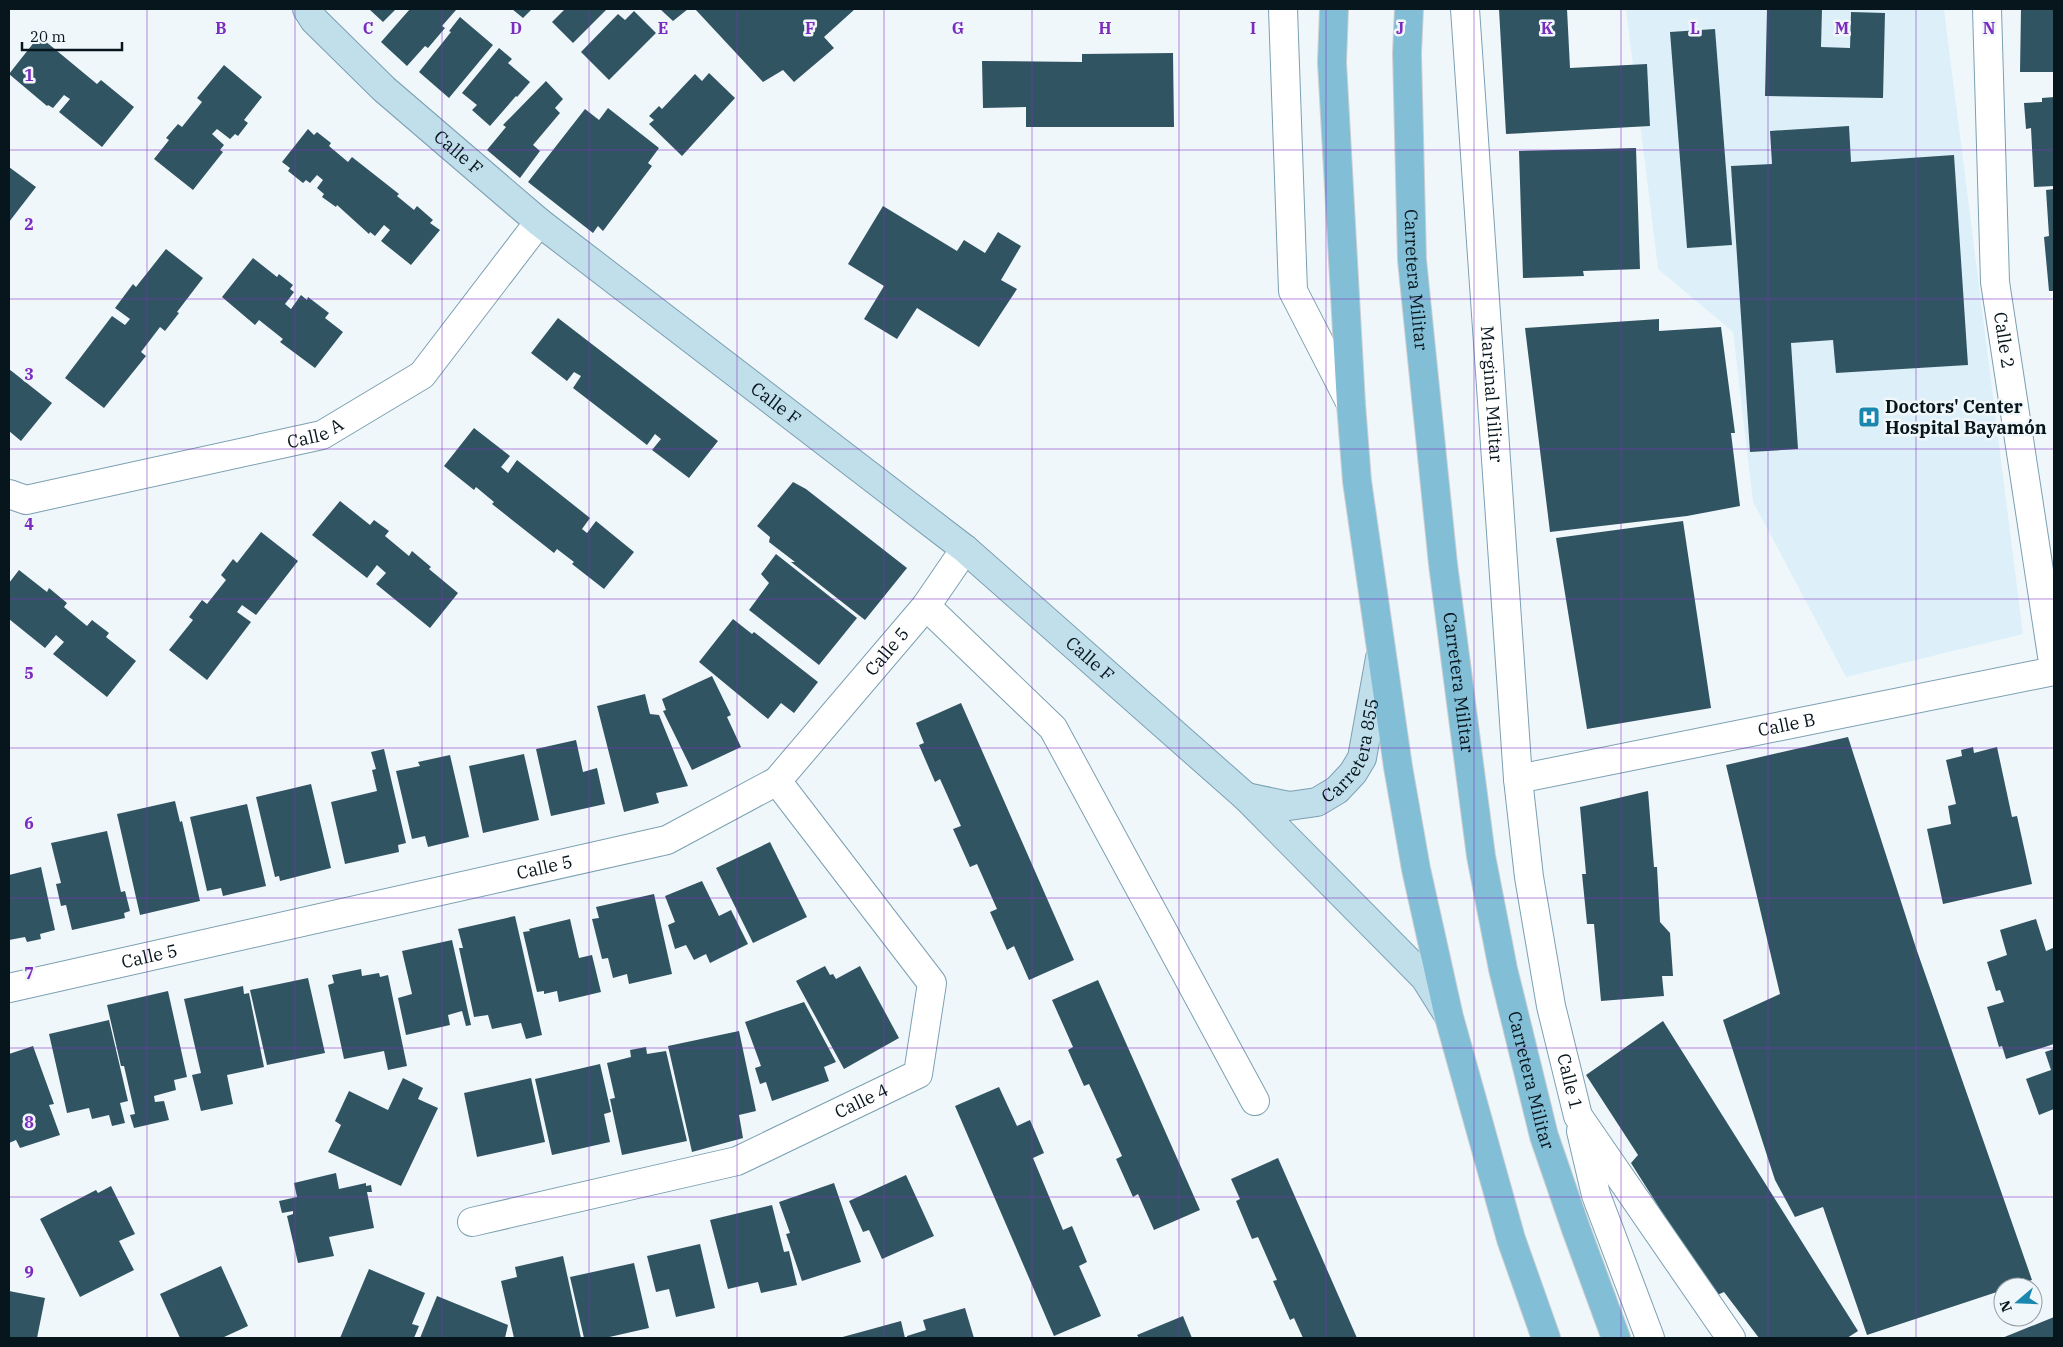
<svg xmlns="http://www.w3.org/2000/svg" width="2063" height="1347" font-family="'IBM Plex Serif',serif">
<style>
.built{fill:#ddf0f9}
.building{fill:#315463}
.lines{fill:none;stroke-linecap:round;stroke-linejoin:round}
.street-casing{stroke:#7ba0b2;stroke-width:30}
.secondary-casing{stroke:#7ba0b2;stroke-width:30}
.primary-casing{stroke:#cdd0d2;stroke-width:30}
.street{stroke:#fff;stroke-width:28}
.secondary{stroke:#c0dfeb;stroke-width:28}
.primary{stroke:#82bfd7;stroke-width:28}
.grid{fill:none;stroke:#7b2cbf;stroke-width:1;stroke-opacity:0.55}
.labels{text-anchor:middle;stroke-width:5;stroke-linejoin:round;paint-order:stroke}
.street-label{font-size:18px;fill:#07151c;stroke:#f0f7fb}
.poi-label{font-size:18px;font-weight:bold;fill:#07151c;stroke:#f0f7fb;text-anchor:start}
.grid-label{font-size:16px;text-anchor:middle;font-weight:bold;fill:#7b2cbf;stroke:#f0f7fb;stroke-width:5;stroke-linejoin:round;paint-order:stroke}
</style>
<rect width="100%" height="100%" fill="#f0f7fb"/>
<polygon class="built" points="1626,9 1944,9 2023,634 1846,677 1753,502 1733,332 1658,269"/>
<g class="building">
<polygon points="369,9 396,9 383,22"/>
<polygon points="410,9 456,10 442,26 445,28 428,48 425,46 407,66 381,42"/>
<polygon points="512,9 532,9 523,18"/>
<polygon points="565,9 607,9 573,43 552,22"/>
<polygon points="660,9 688,9 673,21"/>
<polygon points="695,9 855,9 824,37 834,48 794,82 783,70 763,82"/>
<polygon points="1499,9 1567,9 1570,68 1647,64 1650,126 1506,134"/>
<polygon points="1767,9 1822,9 1821,47 1850,48 1851,12 1885,13 1883,98 1765,96"/>
<polygon points="2021,9 2054,9 2054,72 2020,72"/>
<polygon points="634,11 656,33 609,80 581,52 618,14 625,20"/>
<polygon points="460,17 493,45 449,98 419,72 451,32 449,31"/>
<polygon points="1715,29 1732,245 1687,248 1670,32"/>
<polygon points="39,36 97,84 101,80 134,107 102,147 59,112 70,99 64,95 53,108 48,105 47,106 9,74"/>
<polygon points="499,48 512,59 508,63 530,82 517,97 516,96 490,126 472,110 477,105 462,93"/>
<polygon points="1173,53 1174,127 1026,127 1026,107 983,108 982,61 1082,62 1082,54"/>
<polygon points="224,65 262,97 244,120 248,123 238,136 235,134 230,139 217,129 212,134 224,145 220,150 223,152 193,190 154,159 169,140 166,138 178,124 182,127 202,102 197,98"/>
<polygon points="709,73 735,98 682,156 649,124 654,120 649,116 659,106 662,109 695,74 702,81"/>
<polygon points="546,81 563,99 555,108 560,113 533,145 540,151 520,178 487,150 506,127 503,125"/>
<polygon points="2054,97 2054,186 2034,187 2031,128 2026,129 2024,103 2042,102 2042,98"/>
<polygon points="608,108 659,148 648,163 652,166 603,231 598,226 593,233 528,182 585,109 599,120"/>
<polygon points="1849,126 1851,162 1954,155 1968,365 1836,373 1833,340 1791,343 1798,449 1750,452 1731,166 1772,164 1770,131"/>
<polygon points="308,129 314,135 317,132 331,143 329,146 348,162 352,157 399,194 397,196 414,210 417,206 433,220 430,223 440,230 411,265 381,241 390,230 384,225 375,236 370,232 369,234 337,205 336,207 322,197 324,194 317,188 323,180 317,175 310,183 306,180 303,183 288,171 290,168 282,162"/>
<polygon points="1636,148 1640,269 1583,271 1584,276 1523,278 1519,151"/>
<polygon points="9,167 36,187 9,222"/>
<polygon points="2054,189 2054,291 2049,291 2044,237 2049,236 2046,190"/>
<polygon points="883,206 957,251 964,240 985,253 998,232 1021,246 1001,280 1017,289 979,347 917,308 897,339 864,319 884,286 848,264"/>
<polygon points="166,249 203,278 177,312 179,313 165,331 160,327 141,352 146,356 104,408 65,378 112,316 125,325 130,319 115,308 133,284 136,287"/>
<polygon points="253,258 277,277 279,274 293,285 290,289 294,292 285,304 291,309 301,295 307,300 308,297 329,313 325,318 343,332 315,368 280,342 283,339 259,320 255,325 222,297"/>
<polygon points="558,318 718,441 689,478 652,450 661,439 655,434 647,445 573,388 581,376 574,372 567,381 531,353"/>
<polygon points="1659,319 1659,331 1721,327 1735,433 1731,433 1740,506 1687,516 1550,532 1525,328"/>
<polygon points="9,369 52,403 21,441 9,431"/>
<polygon points="474,428 510,456 501,467 508,473 517,460 590,518 582,529 587,533 596,521 634,552 604,589 572,564 574,562 557,549 554,553 492,504 494,502 476,487 474,490 444,466"/>
<polygon points="793,482 806,489 907,568 865,620 791,562 795,562 769,542 770,537 757,526"/>
<polygon points="340,501 370,525 374,520 389,531 385,536 409,556 412,551 431,567 429,569 458,593 430,628 376,584 386,573 377,565 367,578 312,535"/>
<polygon points="1683,521 1711,708 1587,729 1556,538"/>
<polygon points="261,532 298,561 256,615 242,605 237,612 251,622 207,680 169,650 193,620 189,617 202,600 207,604 226,580 221,575 233,559 237,563"/>
<polygon points="776,554 857,618 819,665 749,610 769,583 761,574"/>
<polygon points="19,570 47,592 49,588 67,603 64,607 87,626 92,620 109,633 106,637 136,661 107,697 53,654 64,642 56,635 45,648 9,619 9,583"/>
<polygon points="733,619 752,634 754,632 818,682 794,713 781,703 768,719 699,662"/>
<polygon points="712,676 731,715 727,717 741,747 692,770 663,711 666,710 662,699"/>
<polygon points="645,694 650,714 659,715 688,786 656,793 659,803 624,812 597,706"/>
<polygon points="961,703 1074,960 1029,980 1014,946 1007,950 990,912 997,909 977,864 970,867 953,829 961,826 940,779 935,782 919,745 924,743 916,723"/>
<polygon points="1848,737 1916,948 2032,1280 2011,1287 2003,1287 2003,1290 1867,1335 1823,1207 1795,1217 1775,1180 1723,1020 1780,994 1726,765"/>
<polygon points="576,740 583,772 597,768 605,804 551,816 536,749"/>
<polygon points="1973,747 1974,753 1997,747 2012,817 2017,816 2032,884 1943,904 1927,829 1951,824 1948,806 1956,804 1946,760 1962,756 1961,750"/>
<polygon points="384,749 406,843 398,845 399,852 345,864 331,802 377,791 372,770 376,769 371,752"/>
<polygon points="524,754 539,820 483,833 469,766"/>
<polygon points="450,755 469,837 428,847 425,836 412,839 396,771 420,766 418,762"/>
<polygon points="311,784 331,868 280,881 279,876 275,877 256,797"/>
<polygon points="1648,791 1654,867 1657,867 1660,922 1670,933 1673,976 1662,976 1664,996 1601,1001 1594,924 1587,924 1582,874 1586,874 1580,807"/>
<polygon points="175,801 180,822 182,821 200,901 140,915 117,814"/>
<polygon points="247,804 266,886 223,896 221,888 207,891 190,817"/>
<polygon points="107,831 121,892 125,891 130,911 124,913 125,918 72,930 66,905 61,906 56,884 61,883 51,843"/>
<polygon points="770,842 807,917 753,943 716,868"/>
<polygon points="41,867 55,930 40,934 41,939 27,942 25,937 9,940 9,875"/>
<polygon points="702,881 719,916 731,910 748,944 710,963 706,954 694,960 686,945 675,949 668,925 675,922 665,896"/>
<polygon points="654,894 672,974 629,984 627,974 613,978 608,958 602,959 592,919 599,918 596,907"/>
<polygon points="515,916 542,1035 526,1039 521,1023 492,1029 488,1015 474,1017 459,948 463,948 458,929"/>
<polygon points="570,919 579,958 592,955 601,992 559,1002 557,991 544,994 544,991 537,992 523,932 530,931 529,929"/>
<polygon points="2036,919 2046,951 2053,948 2054,950 2054,1044 2006,1059 2002,1046 1999,1047 1987,1007 2004,1002 2000,990 1996,991 1987,962 2007,955 2000,930"/>
<polygon points="452,940 471,1025 466,1026 462,1011 448,1015 450,1025 406,1035 398,998 412,994 402,951"/>
<polygon points="825,966 830,975 833,974 836,979 860,966 899,1038 844,1069 796,981"/>
<polygon points="361,969 362,976 379,973 380,977 388,975 407,1066 388,1070 384,1051 344,1059 328,985 334,983 332,975"/>
<polygon points="308,978 325,1053 267,1065 250,990"/>
<polygon points="1098,980 1200,1210 1154,1230 1138,1194 1133,1197 1116,1159 1122,1156 1089,1084 1084,1086 1068,1050 1073,1047 1052,1000"/>
<polygon points="243,986 244,994 249,993 264,1067 227,1075 233,1104 201,1111 192,1075 201,1073 184,999"/>
<polygon points="168,991 187,1077 174,1080 176,1090 154,1096 155,1102 164,1101 169,1120 134,1128 130,1115 135,1114 124,1066 121,1066 107,1005"/>
<polygon points="804,1002 836,1062 824,1067 829,1081 772,1101 766,1082 760,1084 755,1068 761,1066 745,1022"/>
<polygon points="109,1020 128,1101 120,1103 125,1123 112,1126 109,1115 92,1119 89,1108 67,1113 49,1034"/>
<polygon points="1663,1021 1858,1331 1847,1338 1759,1338 1724,1292 1715,1296 1631,1163 1638,1155 1586,1075"/>
<polygon points="739,1031 756,1111 739,1115 743,1138 692,1152 668,1046"/>
<polygon points="33,1046 54,1104 49,1105 60,1135 20,1148 16,1140 9,1143 9,1054"/>
<polygon points="646,1047 647,1054 666,1051 687,1141 622,1155 610,1099 615,1098 607,1063 631,1057 630,1050"/>
<polygon points="2054,1049 2054,1109 2039,1115 2026,1079 2051,1070 2045,1052"/>
<polygon points="600,1064 611,1112 604,1114 610,1142 552,1155 535,1079"/>
<polygon points="403,1078 423,1088 418,1099 438,1108 401,1186 328,1152 341,1125 335,1121 349,1091 388,1110"/>
<polygon points="531,1078 545,1142 477,1157 464,1093"/>
<polygon points="999,1087 1017,1126 1030,1120 1044,1153 1033,1158 1063,1230 1072,1226 1087,1262 1079,1266 1101,1316 1054,1336 955,1106"/>
<polygon points="1278,1158 1357,1338 1303,1338 1294,1318 1290,1320 1273,1281 1277,1280 1258,1237 1252,1239 1236,1201 1240,1199 1231,1179"/>
<polygon points="336,1173 339,1189 366,1183 366,1186 371,1185 372,1192 367,1192 374,1228 329,1237 334,1256 298,1263 287,1216 293,1214 293,1211 282,1213 279,1201 297,1197 294,1183"/>
<polygon points="906,1175 934,1236 882,1259 869,1230 863,1232 849,1201"/>
<polygon points="834,1183 861,1262 802,1281 786,1234 790,1233 779,1202"/>
<polygon points="111,1186 135,1234 119,1241 134,1270 80,1297 40,1219 96,1190 98,1193"/>
<polygon points="772,1205 784,1252 789,1251 797,1285 761,1293 758,1282 728,1289 710,1220"/>
<polygon points="700,1244 715,1308 676,1317 669,1289 656,1292 647,1256"/>
<polygon points="563,1256 581,1338 514,1338 501,1281 517,1277 515,1267"/>
<polygon points="634,1263 649,1328 605,1338 584,1338 570,1277"/>
<polygon points="221,1266 248,1326 222,1338 180,1338 160,1294"/>
<polygon points="369,1269 425,1293 412,1324 419,1326 414,1338 340,1338"/>
<polygon points="9,1291 45,1298 37,1338 9,1338"/>
<polygon points="437,1296 508,1325 505,1338 420,1338"/>
<polygon points="965,1308 974,1338 907,1338 907,1336 926,1330 923,1320"/>
<polygon points="1183,1316 1192,1338 1139,1338 1137,1335"/>
<polygon points="2054,1317 2054,1338 2002,1338"/>
<polygon points="901,1321 905,1338 839,1338"/>
</g>
<g class="lines">
<g class="street-casing">
<g id="street">
<polyline points="1283,9 1293,291 1351,404"/>
<path id="s1" d="M1465 9 1518 779 1529 877 1551 1006 1578 1116 1731 1338"/>
<path id="s2" d="M1987 9 1995 282 2054 669"/>
<path id="s3" d="M9 494 26 500 322 435 422 375 539 222"/>
<polyline points="926,606 1053,728 1255,1101"/>
<path id="s4" d="M1518 779 2054 671"/>
<path id="s5" d="M9 988 667 840 777 781 926 606 965 549"/>
<polyline points="1581,1131 1596,1195 1650,1338"/>
<path id="s6" d="M472 1222 737 1161 918 1074 932 983 777 781"/>
</g>
</g>
<g class="secondary-casing">
<g id="secondary">
<path id="s7" d="M307 9 314 20 384 89 539 222 965 549 1246 797 1425 978 1447 1013"/>
<path id="s8" d="M1246 797 1289 806 1317 802 1337 790 1353 773 1362 758 1380 658"/>
</g>
</g>
<g class="primary-casing">
<g id="primary">
<polyline points="1334,9 1332,62 1351,404 1357,481 1398,767 1416,869 1449,1017 1511,1239 1546,1338"/>
<path id="s9" d="M1409 9 1407 53 1412 260 1443 564 1481 856 1503 969 1544 1136 1576 1229 1616 1338"/>
</g>
</g>
<use href="#street" class="street"/>
<use href="#secondary" class="secondary"/>
<use href="#primary" class="primary"/>
</g>
<path class="grid" d="M147 9V1338M295 9V1338M442 9V1338M589 9V1338M737 9V1338M884 9V1338M1032 9V1338M1179 9V1338M1326 9V1338M1474 9V1338M1621 9V1338M1768 9V1338M1916 9V1338M9 150H2054M9 299H2054M9 449H2054M9 599H2054M9 748H2054M9 898H2054M9 1048H2054M9 1197H2054"/>
<defs>
<g id="hospital-square" transform="scale(1.125)"><rect x="-9" y="-9" width="18" height="18" rx="4" fill="#1a87ae" stroke="#f0f7fb"/><path d="M-5-5h3v3.5h4V-5h3V5h-3V1.5h-4V5h-3Z" fill="#fff"/></g>
</defs>
<g fill-rule="evenodd">
<use href="#hospital-square" x="1869" y="417"/>
</g>
<g class="labels">
<g class="street-label">
<text dy="6" stroke="none"><textPath href="#s7" startOffset="209">Calle F</textPath></text>
<text dy="6" stroke="none"><textPath href="#s9" startOffset="271">Carretera Militar</textPath></text>
<text dy="6" stroke="none"><textPath href="#s2" startOffset="332">Calle 2</textPath></text>
<text dy="6" stroke="none"><textPath href="#s1" startOffset="386">Marginal Militar</textPath></text>
<text dy="6" stroke="none"><textPath href="#s7" startOffset="614">Calle F</textPath></text>
<text dy="6" stroke="none"><textPath href="#s3" startOffset="315">Calle A</textPath></text>
<text dy="6" stroke="none"><textPath href="#s5" startOffset="969">Calle 5</textPath></text>
<text dy="6" stroke="none"><textPath href="#s7" startOffset="1019">Calle F</textPath></text>
<text dy="6" stroke="none"><textPath href="#s9" startOffset="676">Carretera Militar</textPath></text>
<text dy="6" stroke="none"><textPath href="#s4" startOffset="274">Calle B</textPath></text>
<text dy="6" stroke="none"><textPath href="#s8" startOffset="138">Carretera 855</textPath></text>
<text dy="6" stroke="none"><textPath href="#s5" startOffset="549">Calle 5</textPath></text>
<text dy="6" stroke="none"><textPath href="#s5" startOffset="144">Calle 5</textPath></text>
<text dy="6" stroke="none"><textPath href="#s9" startOffset="1081">Carretera Militar</textPath></text>
<text dy="6" stroke="none"><textPath href="#s1" startOffset="1079">Calle 1</textPath></text>
<text dy="6" stroke="none"><textPath href="#s6" startOffset="410">Calle 4</textPath></text>
</g>
<g class="poi-label">
<text x="1885" y="413">Doctors' Center<tspan x="1885" dy="21">Hospital Bayamón</tspan></text>
</g>
</g>
<g class="grid-label">
<text x="221" y="34">B</text>
<text x="368" y="34">C</text>
<text x="516" y="34">D</text>
<text x="663" y="34">E</text>
<text x="810" y="34">F</text>
<text x="958" y="34">G</text>
<text x="1105" y="34">H</text>
<text x="1253" y="34">I</text>
<text x="1400" y="34">J</text>
<text x="1547" y="34">K</text>
<text x="1695" y="34">L</text>
<text x="1842" y="34">M</text>
<text x="1989" y="34">N</text>
<text x="29" y="81">1</text>
<text x="29" y="230">2</text>
<text x="29" y="380">3</text>
<text x="29" y="530">4</text>
<text x="29" y="679">5</text>
<text x="29" y="829">6</text>
<text x="29" y="979">7</text>
<text x="29" y="1128">8</text>
<text x="29" y="1278">9</text>
</g>
<rect width="2063" height="1347" fill="none" stroke="#07151c" stroke-width="20"/>
<g transform="translate(2018 1302) rotate(251)"><circle r="24" fill="#f0f7fb" stroke="#939da2"/>
<path d="M0-4L9 19L0 12L-9 19Z" fill="#1a87ae"/>
<text y="-8" font-size="14" font-weight="bold" text-anchor="middle" fill="#07151c">N</text>
</g>
<path d="M22 42v8h100v-8" fill="none" stroke="#07151c" stroke-width="2.5"/>
<text x="30" y="42" font-size="15" fill="#07151c" stroke="#f0f7fb" stroke-width="4" paint-order="stroke">20 m</text>
</svg>
